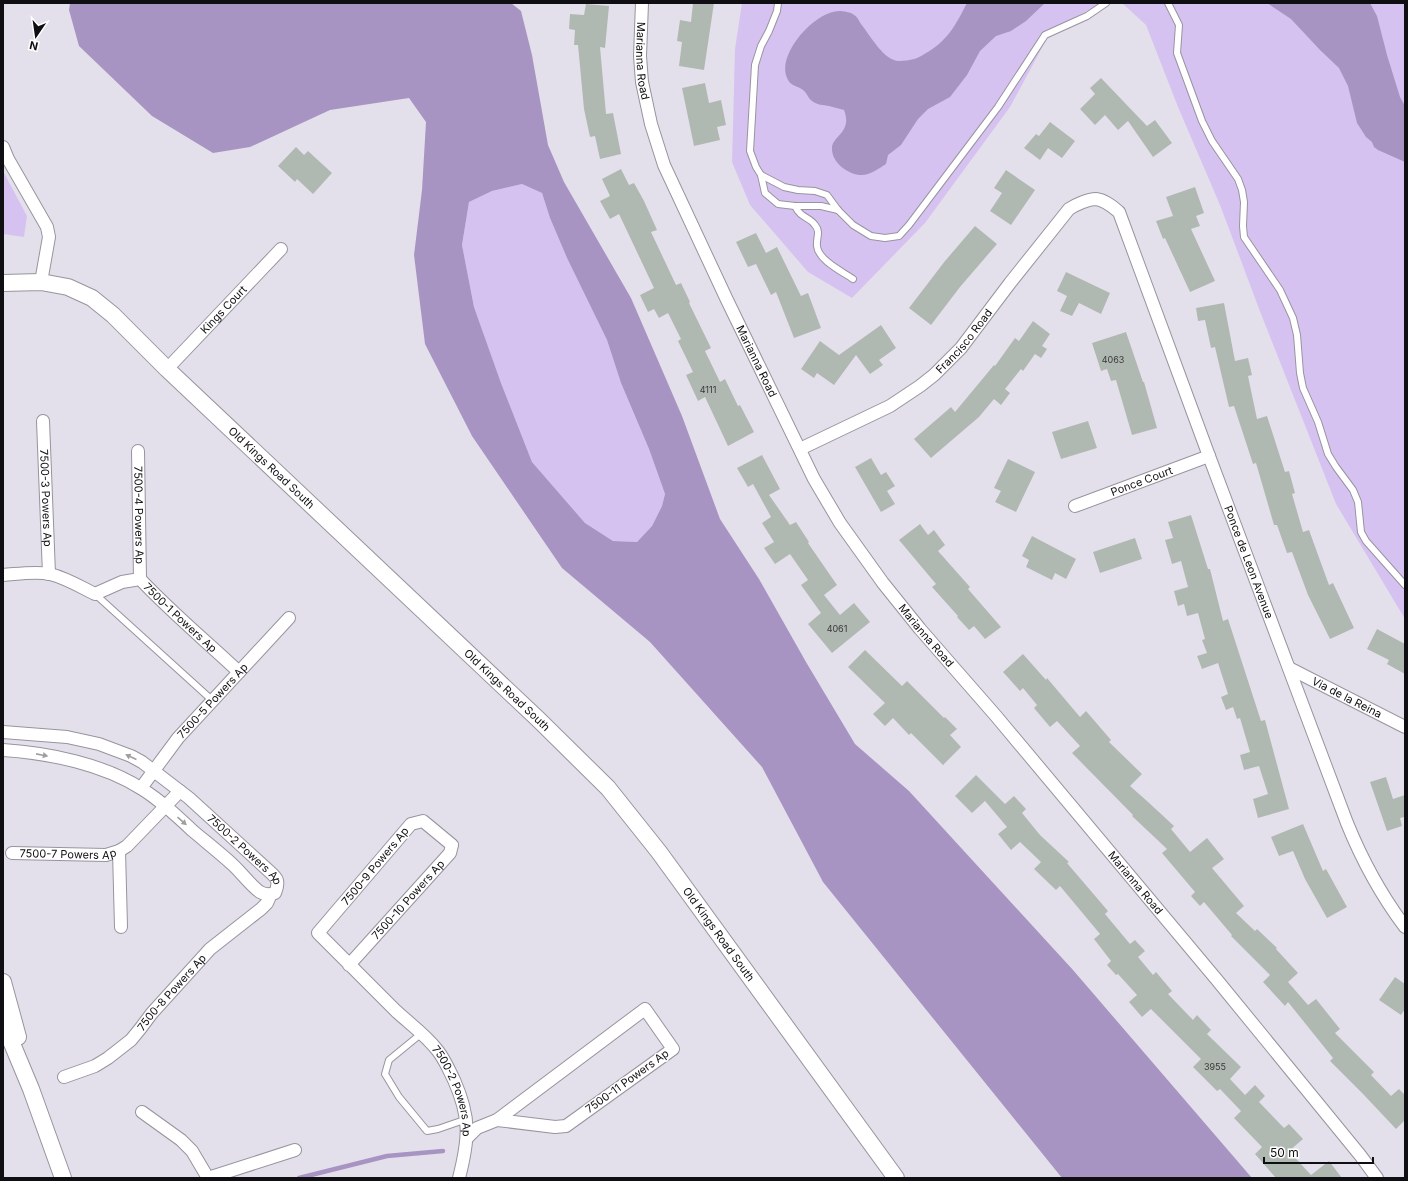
<svg xmlns="http://www.w3.org/2000/svg" width="1408" height="1181" font-family="Inter,sans-serif">
<style>
.green{fill:#d6c2f1}
.water{fill:#a894c2;fill-rule:evenodd}
.lines{fill:none;stroke-linecap:round;stroke-linejoin:round}
.stream{stroke:#a894c2;stroke-width:4.5}
.building{fill:#b0b9b1}
.lane-casing{stroke:#98949e;stroke-width:8}
.street-casing{stroke:#98949e;stroke-width:14}
.secondary-casing{stroke:#98949e;stroke-width:18}
.lane{stroke:#fff;stroke-width:6}
.street{stroke:#fff;stroke-width:12}
.secondary{stroke:#fff;stroke-width:16}
.oneway{fill:#9f9fa0}
.labels{text-anchor:middle;stroke-width:3;stroke-linejoin:round;paint-order:stroke}
.number-label{font-size:9px;fill:#37393a}
.street-label{font-size:11px;fill:#0f0e12;stroke:#fff}
</style>
<rect width="100%" height="100%" fill="#e4e0eb"/>
<g class="green">
<polygon points="742,3 1101,3 1051,31 1010,107 925,223 852,298 808,272 750,205 732,162 735,49"/>
<polygon points="1122,3 1405,3 1405,619 1336,504 1261,314 1220,205 1178,107 1146,25"/>
<polygon points="3,171 27,216 24,237 3,234"/>
<polygon points="522,184 542,193 550,218 567,258 607,340 621,383 649,449 665,494 662,506 652,526 637,542 613,541 585,523 532,462 501,383 474,307 462,245 469,202 492,191"/>
</g>
<g class="water">
<path d="M70 3H511L521 11 532 55 548 145 564 182 631 298 682 416 720 519 759 579 806 662 855 744 909 791 1073 970 1252 1178H1062L823 882 762 767 650 642 562 568 472 436 425 344 414 255 422 190 426 122 409 98 330 110 250 147 213 153 152 116 79 46 69 10ZM522 184 542 193 550 218 567 258 607 340 621 383 649 449 665 494 662 506 652 526 637 542 613 541 585 523 532 462 501 383 474 307 462 245 469 202 492 191Z"/>
<path d="M967 3H1045L1026 21 1011 31 996 36 980 51 967 75 950 97 928 109 918 119 901 145 888 155 886 164C878 169 869 176 860 175 848 174 832 163 832 149 831 136 853 133 844 110 839 109 834 107 829 106 823 105 817 105 812 101 808 98 807 93 803 90 798 86 791 86 788 80 774 56 815 11 839 11 843 11 851 12 854 15 857 16 859 21 861 24 870 35 884 61 899 61 904 61 910 60 914 59 919 58 924 54 928 52 949 39 956 24 967 3Z"/>
<polygon points="1267,3 1370,3 1377,16 1387,55 1400,97 1405,106 1405,162 1378,150 1374,147 1372,142 1366,137 1357,123 1348,86 1339,68 1320,50 1291,19"/>
</g>
<g class="lines">
<polyline class="stream" points="299,1178 387,1156 443,1151"/>
</g>
<g class="building">
<polygon points="693,3 714,3 704,70 679,66 682,42 677,41 680,20 691,22"/>
<polygon points="586,4 609,6 605,48 600,47 606,114 613,113 621,154 600,159 595,136 590,137 584,109 578,45 574,45 575,30 569,29 570,14 584,15"/>
<polygon points="1101,78 1147,126 1155,120 1172,143 1153,157 1128,121 1118,130 1105,115 1095,125 1080,109 1095,94 1090,88"/>
<polygon points="705,83 709,103 721,100 726,125 717,127 720,140 694,146 682,88"/>
<polygon points="1050,122 1075,141 1062,158 1048,148 1040,160 1024,148 1036,134 1039,136"/>
<polygon points="296,147 304,155 308,151 332,173 313,194 297,179 295,182 278,166"/>
<polygon points="621,169 629,185 634,183 644,201 657,230 651,232 676,285 681,283 690,302 689,303 711,348 705,351 720,382 725,379 738,406 740,405 754,432 728,446 705,397 698,401 686,375 693,372 678,341 681,339 668,313 659,318 654,309 648,312 640,295 654,288 619,214 610,219 600,201 610,196 602,179"/>
<polygon points="1006,170 1035,190 1011,225 990,211 1002,193 994,188"/>
<polygon points="1195,187 1204,213 1196,216 1200,226 1191,229 1215,281 1190,292 1165,238 1163,239 1156,221 1173,216 1166,197"/>
<polygon points="975,226 997,244 960,287 931,325 909,308 945,261"/>
<polygon points="756,233 766,253 777,247 801,296 808,293 821,328 794,338 776,292 771,295 756,264 748,267 736,242"/>
<polygon points="1066,272 1110,293 1101,314 1079,303 1072,316 1060,311 1067,296 1057,291"/>
<polygon points="1224,303 1235,361 1248,358 1252,375 1248,376 1257,419 1267,416 1285,472 1289,471 1295,493 1292,494 1303,532 1309,530 1329,585 1333,583 1354,628 1330,639 1308,595 1292,552 1287,553 1277,525 1274,525 1256,463 1253,464 1234,406 1229,407 1215,347 1211,348 1205,320 1198,321 1196,308"/>
<polygon points="1033,321 1050,334 1042,346 1047,349 1041,358 1035,354 1023,371 1021,369 1005,389 1010,393 1001,405 994,399 979,417 931,458 914,439 951,407 955,412 994,365 995,366 1015,338 1019,341"/>
<polygon points="881,325 896,348 879,360 883,365 870,374 856,355 834,385 817,373 814,378 801,369 820,341 839,355"/>
<polygon points="1126,332 1143,382 1144,382 1157,428 1132,435 1116,380 1111,381 1107,369 1101,371 1092,343"/>
<polygon points="1088,421 1097,448 1061,459 1052,432"/>
<polygon points="762,455 780,489 769,495 790,525 796,522 809,542 808,543 837,585 824,595 840,615 854,603 870,622 832,653 808,624 821,613 801,585 808,580 790,554 775,564 764,548 774,542 762,523 771,517 753,484 748,487 737,468"/>
<polygon points="871,458 881,475 886,472 895,486 887,491 895,504 881,512 855,467"/>
<polygon points="1008,459 1035,472 1016,512 995,502 1001,491 994,488"/>
<polygon points="1191,515 1208,569 1210,569 1223,621 1228,619 1261,721 1265,720 1289,809 1258,818 1253,799 1268,794 1259,766 1244,770 1240,755 1250,752 1240,718 1237,719 1233,707 1226,710 1221,697 1228,694 1218,663 1202,669 1197,656 1207,653 1202,640 1205,639 1198,613 1187,616 1184,604 1178,606 1174,591 1188,587 1181,561 1172,564 1165,540 1173,538 1168,522"/>
<polygon points="920,524 928,535 934,530 945,545 938,551 970,587 968,589 1001,627 985,639 974,626 969,630 957,617 958,616 932,587 936,584 899,540"/>
<polygon points="1032,536 1076,559 1066,579 1055,573 1052,580 1026,567 1029,560 1022,556"/>
<polygon points="1135,538 1142,559 1100,573 1093,552"/>
<polygon points="1377,629 1405,644 1405,674 1387,664 1389,660 1367,649"/>
<polygon points="865,650 902,686 907,681 944,718 945,717 957,729 950,735 961,747 943,765 911,733 909,735 893,718 885,726 873,714 885,703 848,667"/>
<polygon points="1023,654 1046,680 1047,678 1080,717 1086,711 1111,740 1109,742 1142,774 1130,786 1147,801 1174,826 1171,829 1190,852 1207,838 1224,859 1212,868 1244,906 1236,913 1255,931 1257,929 1277,948 1276,949 1298,973 1288,982 1308,1005 1316,999 1340,1029 1335,1033 1374,1072 1371,1075 1391,1096 1399,1089 1405,1095 1405,1120 1396,1129 1364,1095 1330,1061 1333,1058 1288,1002 1285,1006 1263,982 1270,975 1231,936 1232,935 1204,902 1200,906 1191,896 1195,892 1162,853 1167,849 1132,816 1133,815 1072,753 1080,746 1057,721 1050,727 1034,708 1037,705 1023,688 1020,691 1003,672"/>
<polygon points="976,775 1005,804 1014,796 1026,809 1022,813 1040,835 1069,862 1067,863 1108,911 1105,914 1130,944 1135,940 1145,951 1138,957 1153,975 1156,972 1172,991 1168,994 1193,1020 1197,1015 1211,1030 1207,1034 1241,1067 1230,1079 1245,1095 1255,1085 1265,1096 1259,1102 1284,1128 1289,1124 1303,1139 1289,1151 1311,1175 1329,1161 1342,1178 1276,1178 1255,1154 1262,1147 1234,1118 1241,1111 1220,1089 1217,1091 1193,1067 1201,1059 1151,1009 1142,1017 1129,1002 1137,995 1118,974 1116,975 1107,965 1111,961 1094,939 1100,934 1060,886 1056,890 1034,869 1041,862 1020,842 1011,850 998,834 1007,827 985,801 972,813 955,796"/>
<polygon points="1386,777 1393,799 1405,795 1405,817 1400,818 1402,826 1387,831 1370,782"/>
<polygon points="1303,824 1323,871 1326,869 1347,907 1327,918 1305,879 1293,851 1279,856 1271,837"/>
<polygon points="1395,977 1405,984 1405,1009 1401,1015 1379,1000"/>
</g>
<g class="lines">
<g class="lane-casing">
<g id="lane">
<polyline points="778,3 777,11 769,31 761,46 755,65 750,151 756,167 761,175 784,187 798,190 815,191 827,195 838,210 853,225 871,236 885,238 899,236 909,225 998,107 1045,35 1087,16 1106,3"/>
<polyline points="1168,3 1179,25 1177,53 1202,121 1212,141 1238,179 1242,190 1244,202 1243,226 1244,237 1280,290 1293,318 1297,335 1300,373 1303,388 1318,422 1328,454 1336,467 1353,490 1358,502 1361,532 1366,541 1405,585"/>
<polyline points="761,175 765,193 778,204 795,206 821,206 838,210"/>
<path d="M795 206C801 219 809 216 815 225 821 232 816 238 817 246 818 260 843 272 853 279"/>
<polyline points="95,594 213,701"/>
<polyline points="422,1033 389,1060 385,1074 399,1097 427,1131 438,1129 467,1119"/>
</g>
</g>
<g class="street-casing">
<g id="street">
<path id="s1" d="M642 3 640 56 642 82 651 124 664 165 727 300 814 479 840 523 883 583 920 629 996 716 1217 980 1360 1155 1377 1178"/>
<polyline points="3,147 8,159 47,227 49,237 41,282"/>
<path id="s2" d="M167 369 281 249"/>
<path id="s3" d="M43 421 49 574"/>
<path id="s4" d="M800 449 890 406 920 386 934 375 961 348 1010 283 1069 209C1075 205 1088 199 1096 199 1105 200 1113 207 1119 212L1209 456 1347 823C1362 860 1381 895 1405 927"/>
<path id="s5" d="M138 451 140 579"/>
<path id="s6" d="M1075 506 1209 456"/>
<path id="s7" d="M3 575C18 574 35 571 50 574 66 578 81 587 95 594L122 582 140 579C171 612 206 641 239 672"/>
<path id="s8" d="M1289 668 1405 727"/>
<path id="s9" d="M3 732 67 737 99 744 131 756 142 762 189 798 269 871C277 878 280 881 275 893 270 895 265 895 260 892 252 887 240 871 232 864 220 853 206 842 193 831 177 816 160 800 142 789 103 764 49 753 3 750"/>
<path id="s10" d="M141 788 178 738 289 618"/>
<polyline points="119,851 121,927"/>
<path id="s11" d="M12 853 106 855 119 851 127 846 180 791"/>
<path id="s12" d="M349 965 450 853 452 845 423 821 411 824 318 933C344 959 370 985 396 1011 410 1024 426 1035 438 1051 445 1060 449 1070 454 1080 471 1118 469 1139 459 1178"/>
<polygon points="645,1009 673,1049 566,1126 555,1127 497,1120"/>
<path id="s13" d="M64 1077 95 1066 108 1058 131 1040 140 1029 152 1013 210 949 261 909 267 903 271 894"/>
<polyline points="142,1112 181,1140 192,1151 208,1178"/>
<polyline points="467,1138 477,1128 497,1120"/>
<polyline points="208,1178 295,1150"/>
</g>
</g>
<g class="secondary-casing">
<g id="secondary">
<path id="s14" d="M3 283 41 282 68 287 92 298 113 315 167 369 539 720 608 788 659 852 896 1178"/>
<polyline points="3,982 18,1037"/>
<polyline points="3,1022 31,1089 63,1178"/>
</g>
</g>
<use href="#lane" class="lane"/>
<use href="#street" class="street"/>
<use href="#secondary" class="secondary"/>
</g>
<defs><path id="oneway-solid" d="M-6-.8H1V-3.2L6.5 0L1 3.2V.8H-6Z"/></defs>
<g class="oneway">
<use href="#oneway-solid" transform="translate(42 755) rotate(11)"/>
<use href="#oneway-solid" transform="translate(131 757) rotate(-155)"/>
<use href="#oneway-solid" transform="translate(182 821) rotate(41)"/>
</g>
<g class="labels">
<g class="number-label">
<text x="1113" y="363">4063</text>
<text x="708" y="393">4111</text>
<text x="837" y="632">4061</text>
<text x="1215" y="1070">3955</text>
</g>
<g class="street-label">
<text dy="4" stroke="none"><textPath href="#s1" startOffset="58">Marianna Road</textPath></text>
<text dy="4" stroke="none"><textPath href="#s2" startOffset="82">Kings Court</textPath></text>
<text dy="4" stroke="none"><textPath href="#s4" startOffset="199">Francisco Road</textPath></text>
<text dy="4" stroke="none"><textPath href="#s1" startOffset="382">Marianna Road</textPath></text>
<text dy="4" stroke="none"><textPath href="#s14" startOffset="339">Old Kings Road South</textPath></text>
<text dy="4" stroke="none"><textPath href="#s6" startOffset="71">Ponce Court</textPath></text>
<text dy="4" stroke="none"><textPath href="#s3" startOffset="77">7500-3 Powers Ap</textPath></text>
<text dy="4" stroke="none"><textPath href="#s5" startOffset="64">7500-4 Powers Ap</textPath></text>
<text dy="4" stroke="none"><textPath href="#s4" startOffset="797">Ponce de Leon Avenue</textPath></text>
<text dy="4" stroke="none"><textPath href="#s7" startOffset="200">7500-1 Powers Ap</textPath></text>
<text dy="4" stroke="none"><textPath href="#s1" startOffset="706">Marianna Road</textPath></text>
<text dy="4" stroke="none"><textPath href="#s14" startOffset="663">Old Kings Road South</textPath></text>
<text dy="4" stroke="none"><textPath href="#s8" startOffset="65">Via de la Reina</textPath></text>
<text dy="4" stroke="none"><textPath href="#s10" startOffset="113">7500-5 Powers Ap</textPath></text>
<text dy="4" stroke="none"><textPath href="#s9" startOffset="279">7500-2 Powers Ap</textPath></text>
<text dy="4" stroke="none"><textPath href="#s11" startOffset="56">7500-7 Powers Ap</textPath></text>
<text transform="translate(375 866) rotate(-50)" y="4">7500-9 Powers Ap</text>
<text dy="4" stroke="none"><textPath href="#s1" startOffset="1030">Marianna Road</textPath></text>
<text dy="4" stroke="none"><textPath href="#s12" startOffset="88">7500-10 Powers Ap</textPath></text>
<text dy="4" stroke="none"><textPath href="#s14" startOffset="987">Old Kings Road South</textPath></text>
<text dy="4" stroke="none"><textPath href="#s13" startOffset="140">7500-8 Powers Ap</textPath></text>
<text transform="translate(627 1081) rotate(-36)" y="4">7500-11 Powers Ap</text>
<text dy="4" stroke="none"><textPath href="#s12" startOffset="564">7500-2 Powers Ap</textPath></text>
</g>
</g>
<rect width="1408" height="1181" fill="none" stroke="#0f0e12" stroke-width="8"/>
<g transform="translate(36 36) rotate(193)" stroke="#ffffff" stroke-width="3" paint-order="stroke">
<path d="M0-3L7 15L0 10L-7 15Z" fill="#0f0e12"/>
<text y="-6" font-size="11" font-weight="bold" text-anchor="middle" fill="#0f0e12">N</text>
</g>
<path d="M1264 1157v6h109v-6" fill="none" stroke="#0f0e12" stroke-width="2"/>
<text x="1270" y="1157" font-size="12" fill="#0f0e12" stroke="#ffffff" stroke-width="3" paint-order="stroke">50 m</text>
</svg>
